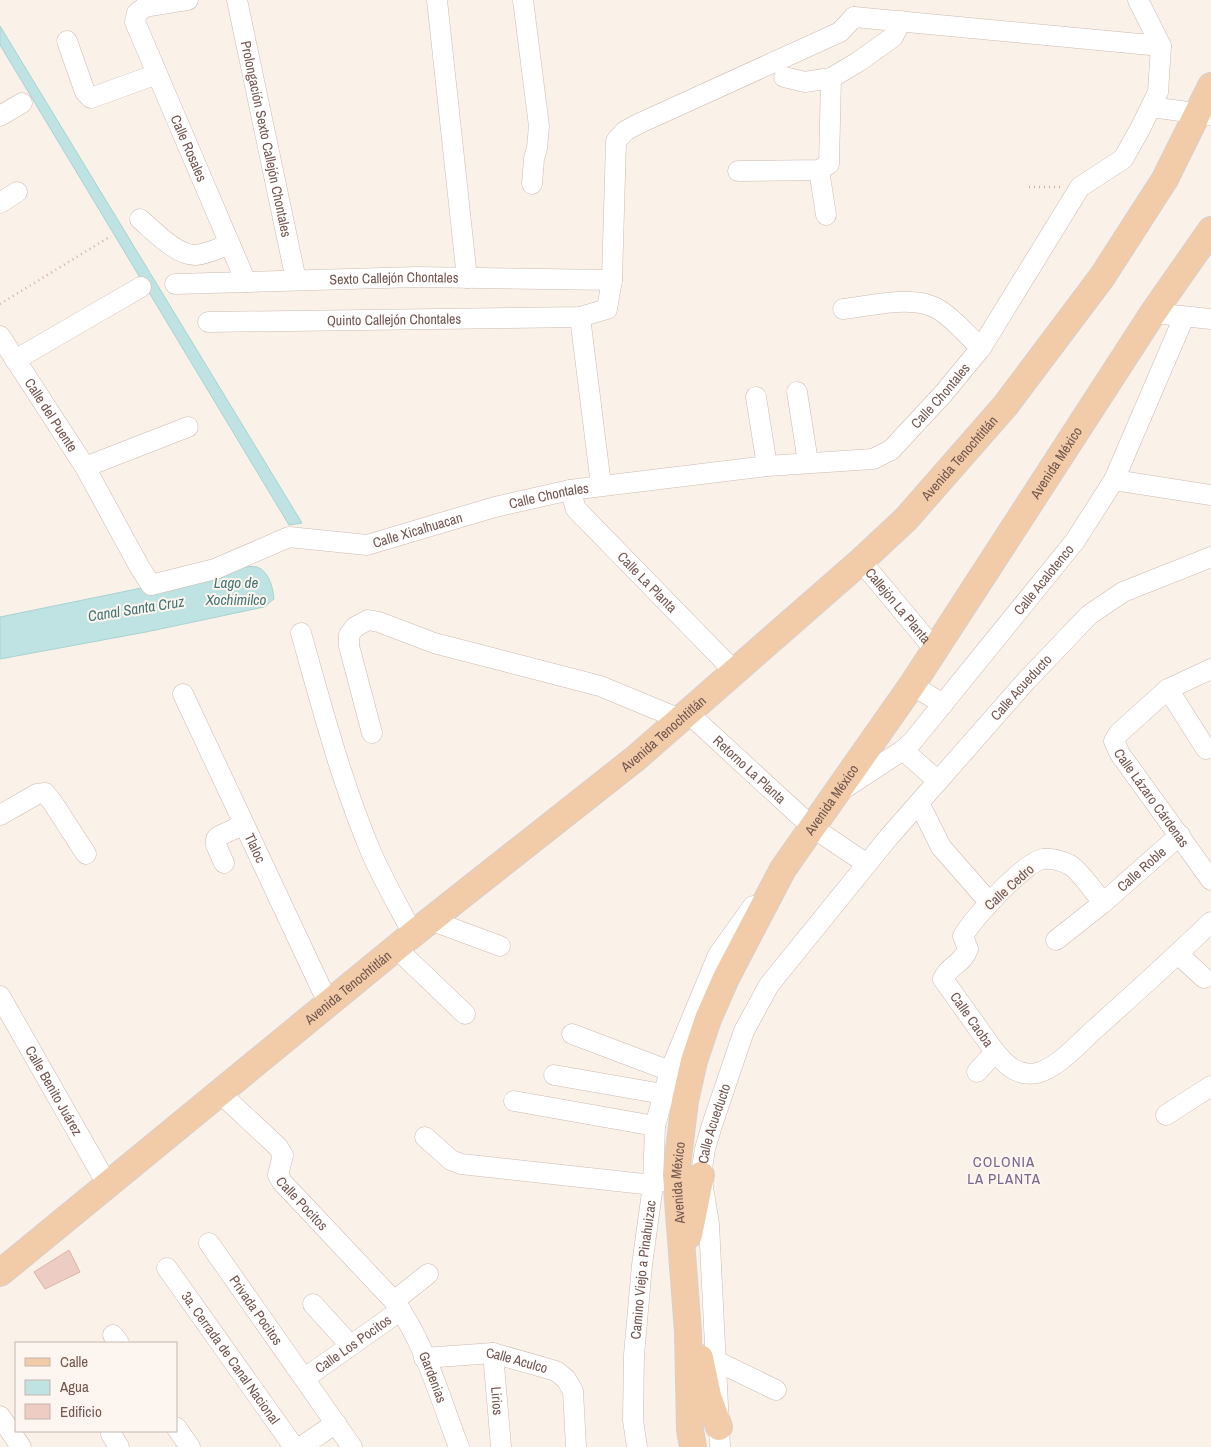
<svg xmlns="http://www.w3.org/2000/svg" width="1211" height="1447" font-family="'Archivo Narrow',sans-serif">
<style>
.water{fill:#bfe2e2;stroke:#a6d3d3}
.building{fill:#edcdc3;stroke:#deb2a5}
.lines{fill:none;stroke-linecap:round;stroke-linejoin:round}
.minor-casing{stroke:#cdbab2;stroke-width:21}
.major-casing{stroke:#d8d0ce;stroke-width:28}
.path{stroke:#d2b0a6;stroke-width:2.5;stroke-dasharray:1 4;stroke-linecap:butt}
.minor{stroke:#fff;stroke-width:20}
.major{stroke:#f2cba8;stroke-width:26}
.labels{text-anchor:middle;stroke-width:4;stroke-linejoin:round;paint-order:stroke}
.street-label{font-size:14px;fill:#72564f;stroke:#fdf5ef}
.water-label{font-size:15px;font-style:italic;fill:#447576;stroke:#fdf5ef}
.neighbourhood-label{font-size:15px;letter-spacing:1px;fill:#7a668e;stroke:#fdf5ef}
</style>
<rect width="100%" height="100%" fill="#faf1e8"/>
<g class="water">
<polygon points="0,26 302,523 289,525 0,45"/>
<path d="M244 567C247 567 253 566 257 567 269 571 273 588 274 599L264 607 146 632 0 659V617Z"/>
</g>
<polygon class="building" points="69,1250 80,1272 45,1289 34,1272"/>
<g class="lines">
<g class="minor-casing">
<g id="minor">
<path id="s1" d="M188 0 145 7 137 13 135 22 246 282"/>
<path id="s2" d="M237 0 296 280"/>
<polyline points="437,0 467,278"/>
<polyline points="523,0 539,126 537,148 534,159 532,184"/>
<polyline points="854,17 1161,46"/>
<polyline points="67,41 85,92 91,98 157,74"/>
<polyline points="784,77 805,82 831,78 858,62 893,37 901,21"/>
<polyline points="1151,107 1211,115"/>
<polyline points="0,116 22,103"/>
<polyline points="819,170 826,215"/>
<polyline points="738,171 819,170 829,164 831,78"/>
<polyline points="0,203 17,192"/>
<path d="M140 219C154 231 177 256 196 255 208 254 219 248 230 244"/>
<path id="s3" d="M175 284 417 277 612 280"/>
<path d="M843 309C872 306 916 293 941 311 956 321 968 336 981 348"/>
<polyline points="1153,313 1211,319"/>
<polyline points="580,317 601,485"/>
<path id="s4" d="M208 322 580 317 607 309 612 280 616 141 625 131 638 124 840 32 854 17"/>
<path id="s5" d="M0 336 85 467 139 566 151 585 215 569 289 537 367 545 495 507 570 490 767 466 873 459 891 450 943 394 981 348 1080 187 1123 159 1140 129 1158 92 1161 46 1138 0"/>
<polyline points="15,360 141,287"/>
<polyline points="797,392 808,462"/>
<polyline points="756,397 767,466"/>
<polyline points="85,467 188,427"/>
<polyline points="1114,480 1211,495"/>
<path id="s6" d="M570 490 576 509 734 671"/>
<path id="s7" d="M861 561 935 650"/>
<path d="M301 633C322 707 341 781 371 852 383 880 399 907 413 934"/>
<path id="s8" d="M1211 669 1168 689 1119 733 1114 741 1120 754 1211 880"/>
<polyline points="912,685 943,704"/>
<polyline points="1168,689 1206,749"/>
<path id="s9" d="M183 694 328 1003"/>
<path id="s10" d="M687 712 812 827 867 864"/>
<polyline points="372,733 349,646 349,635 355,627 368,620 379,622 434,643 600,686 680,719"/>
<polyline points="903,750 938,781"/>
<path id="s11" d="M842 790 903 750 912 742 1075 541 1114 480 1184 317"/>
<polyline points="919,803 941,847 990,903"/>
<polyline points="0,815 37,794 45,793 53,803 86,854"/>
<polyline points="224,863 216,845 216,839 219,836 243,825"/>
<path id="s12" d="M1103 903C1096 894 1078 869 1070 865 1062 861 1052 858 1043 859 1024 862 973 919 963 936L968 949C962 965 950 964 943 979L995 1052C1006 1065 1018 1077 1037 1073 1059 1067 1078 1044 1095 1029 1134 994 1173 959 1211 922"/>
<polyline points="430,920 500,946"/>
<path id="s13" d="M1056 940 1103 903 1180 835"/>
<polyline points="396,948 465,1014"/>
<polyline points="1178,954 1204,978"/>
<path id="s14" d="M0 996 107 1184"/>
<polyline points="572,1034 670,1071"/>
<polyline points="977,1072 995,1052"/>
<polyline points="554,1075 663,1094"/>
<path id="s15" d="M219 1092 278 1147 283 1155 278 1175 282 1182 394 1301C425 1342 440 1399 459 1447"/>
<polyline points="514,1101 655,1126"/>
<polyline points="1166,1115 1211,1086"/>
<polyline points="425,1137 451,1160 461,1164 653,1185 665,1179"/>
<path id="s16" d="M209 1243 352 1447"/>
<path id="s17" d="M167 1268 294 1447"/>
<polyline points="394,1301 428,1274"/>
<polyline points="313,1304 350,1345"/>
<polyline points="113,1335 119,1343"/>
<path id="s18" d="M493 1353 501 1447"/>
<path id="s19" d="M424 1358 493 1353 556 1371 566 1379 573 1391 576 1447"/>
<polyline points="716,1361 776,1390"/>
<path id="s20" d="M305 1378 401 1310"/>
<polyline points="0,1416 21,1447"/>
<polyline points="176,1427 190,1447"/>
<polyline points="111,1434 119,1447"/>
<polyline points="301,1447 336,1423"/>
<path id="s21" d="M637 1447 633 1420 634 1355 642 1265 653 1185 655 1126 670 1071 718 955 753 906"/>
<path id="s22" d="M720 1447 709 1224 701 1175 705 1149 712 1125 744 1031 769 985 888 838 1026 681 1089 615 1123 592 1211 557"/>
</g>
</g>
<g class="major-casing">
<g id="major">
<polyline points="689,1235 701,1175"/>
<path id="s23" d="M0 1273 413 934 636 758 861 561 906 519 1005 406 1102 277 1165 179 1211 86"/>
<polyline points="700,1358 708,1396 719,1427"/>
<path id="s24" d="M693 1447 690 1430 688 1332 676 1174 685 1101 694 1061 708 1019 726 978 783 869 912 685 1153 313 1211 230"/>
</g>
</g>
<g class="path">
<polyline points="1029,187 1060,187"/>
<polyline points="0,304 111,236"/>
</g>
<use href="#minor" class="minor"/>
<use href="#major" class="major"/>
</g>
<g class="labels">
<g class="street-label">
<text dy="5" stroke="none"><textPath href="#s2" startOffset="142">Prolongación Sexto Callejón Chontales</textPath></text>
<text dy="5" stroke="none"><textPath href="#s1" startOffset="200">Calle Rosales</textPath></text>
<text dy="5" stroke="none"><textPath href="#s3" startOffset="219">Sexto Callejón Chontales</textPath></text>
<text dy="5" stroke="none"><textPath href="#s4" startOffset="186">Quinto Callejón Chontales</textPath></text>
<text dy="5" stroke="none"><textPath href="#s5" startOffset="1125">Calle Chontales</textPath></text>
<text dy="5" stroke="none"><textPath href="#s5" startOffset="94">Calle del Puente</textPath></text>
<text dy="5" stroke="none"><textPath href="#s23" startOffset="1260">Avenida Tenochtitlán</textPath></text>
<text dy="5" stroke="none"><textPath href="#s24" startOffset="1090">Avenida México</textPath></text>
<text dy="5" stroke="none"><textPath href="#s5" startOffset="705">Calle Chontales</textPath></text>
<text dy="5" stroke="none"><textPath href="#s5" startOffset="569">Calle Xicalhuacan</textPath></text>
<text dy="5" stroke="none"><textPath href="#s11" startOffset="294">Calle Acalotenco</textPath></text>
<text dy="5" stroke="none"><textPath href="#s6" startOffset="122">Calle La Planta</textPath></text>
<text dy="5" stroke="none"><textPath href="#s7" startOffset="58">Callejón La Planta</textPath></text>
<text dy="5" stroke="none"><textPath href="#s22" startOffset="866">Calle Acueducto</textPath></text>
<text dy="5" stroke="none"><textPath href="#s23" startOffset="855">Avenida Tenochtitlán</textPath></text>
<text dy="5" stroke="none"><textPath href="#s10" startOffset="85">Retorno La Planta</textPath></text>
<text dy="5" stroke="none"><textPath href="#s8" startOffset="191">Calle Lázaro Cárdenas</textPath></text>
<text dy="5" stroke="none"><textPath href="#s24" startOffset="685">Avenida México</textPath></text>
<text dy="5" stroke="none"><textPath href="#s9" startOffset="170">Tlaloc</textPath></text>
<text dy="5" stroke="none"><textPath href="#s13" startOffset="111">Calle Roble</textPath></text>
<text transform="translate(1009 887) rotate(-42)" y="5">Calle Cedro</text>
<text dy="5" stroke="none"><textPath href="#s23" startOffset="450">Avenida Tenochtitlán</textPath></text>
<text dy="5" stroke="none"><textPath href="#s12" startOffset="294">Calle Caoba</textPath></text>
<text dy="5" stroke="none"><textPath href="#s14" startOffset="109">Calle Benito Juárez</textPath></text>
<text dy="5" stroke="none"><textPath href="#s22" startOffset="326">Calle Acueducto</textPath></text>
<text dy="5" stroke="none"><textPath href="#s24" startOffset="265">Avenida México</textPath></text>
<text dy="5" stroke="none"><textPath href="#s15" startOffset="148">Calle Pocitos</textPath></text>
<text dy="5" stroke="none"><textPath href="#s21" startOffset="178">Camino Viejo a Pinahuizac</textPath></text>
<text dy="5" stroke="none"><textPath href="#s16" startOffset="82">Privada Pocitos</textPath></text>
<text dy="5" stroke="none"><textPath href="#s20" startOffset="59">Calle Los Pocitos</textPath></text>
<text dy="5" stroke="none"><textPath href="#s17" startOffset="110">3a. Cerrada de Canal Nacional</textPath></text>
<text dy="5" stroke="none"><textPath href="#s19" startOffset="94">Calle Aculco</textPath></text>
<text dy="5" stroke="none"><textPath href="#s15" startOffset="368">Gardenias</textPath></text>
<text dy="5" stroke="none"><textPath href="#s18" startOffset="48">Lirios</textPath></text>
</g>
<g class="water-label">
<text x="236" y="588">Lago de<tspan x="236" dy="17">Xochimilco</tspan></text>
<text transform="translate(136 609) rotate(-9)" y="5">Canal Santa Cruz</text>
</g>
<g class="neighbourhood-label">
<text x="1004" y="1167">COLONIA<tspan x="1004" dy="17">LA PLANTA</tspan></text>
</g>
</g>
<rect x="15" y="1342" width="162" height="90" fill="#fdf5ef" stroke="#c5b5af"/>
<rect x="25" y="1358" width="25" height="8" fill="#f2cba8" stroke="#c5b5af"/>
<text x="60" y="1367" font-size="15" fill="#72564f">Calle</text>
<rect x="25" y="1380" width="25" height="15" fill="#bfe2e2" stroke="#c5b5af"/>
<text x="60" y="1392" font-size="15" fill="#72564f">Agua</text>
<rect x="25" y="1404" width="25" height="15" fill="#edcdc3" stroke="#c5b5af"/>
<text x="60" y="1417" font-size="15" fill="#72564f">Edificio</text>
</svg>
